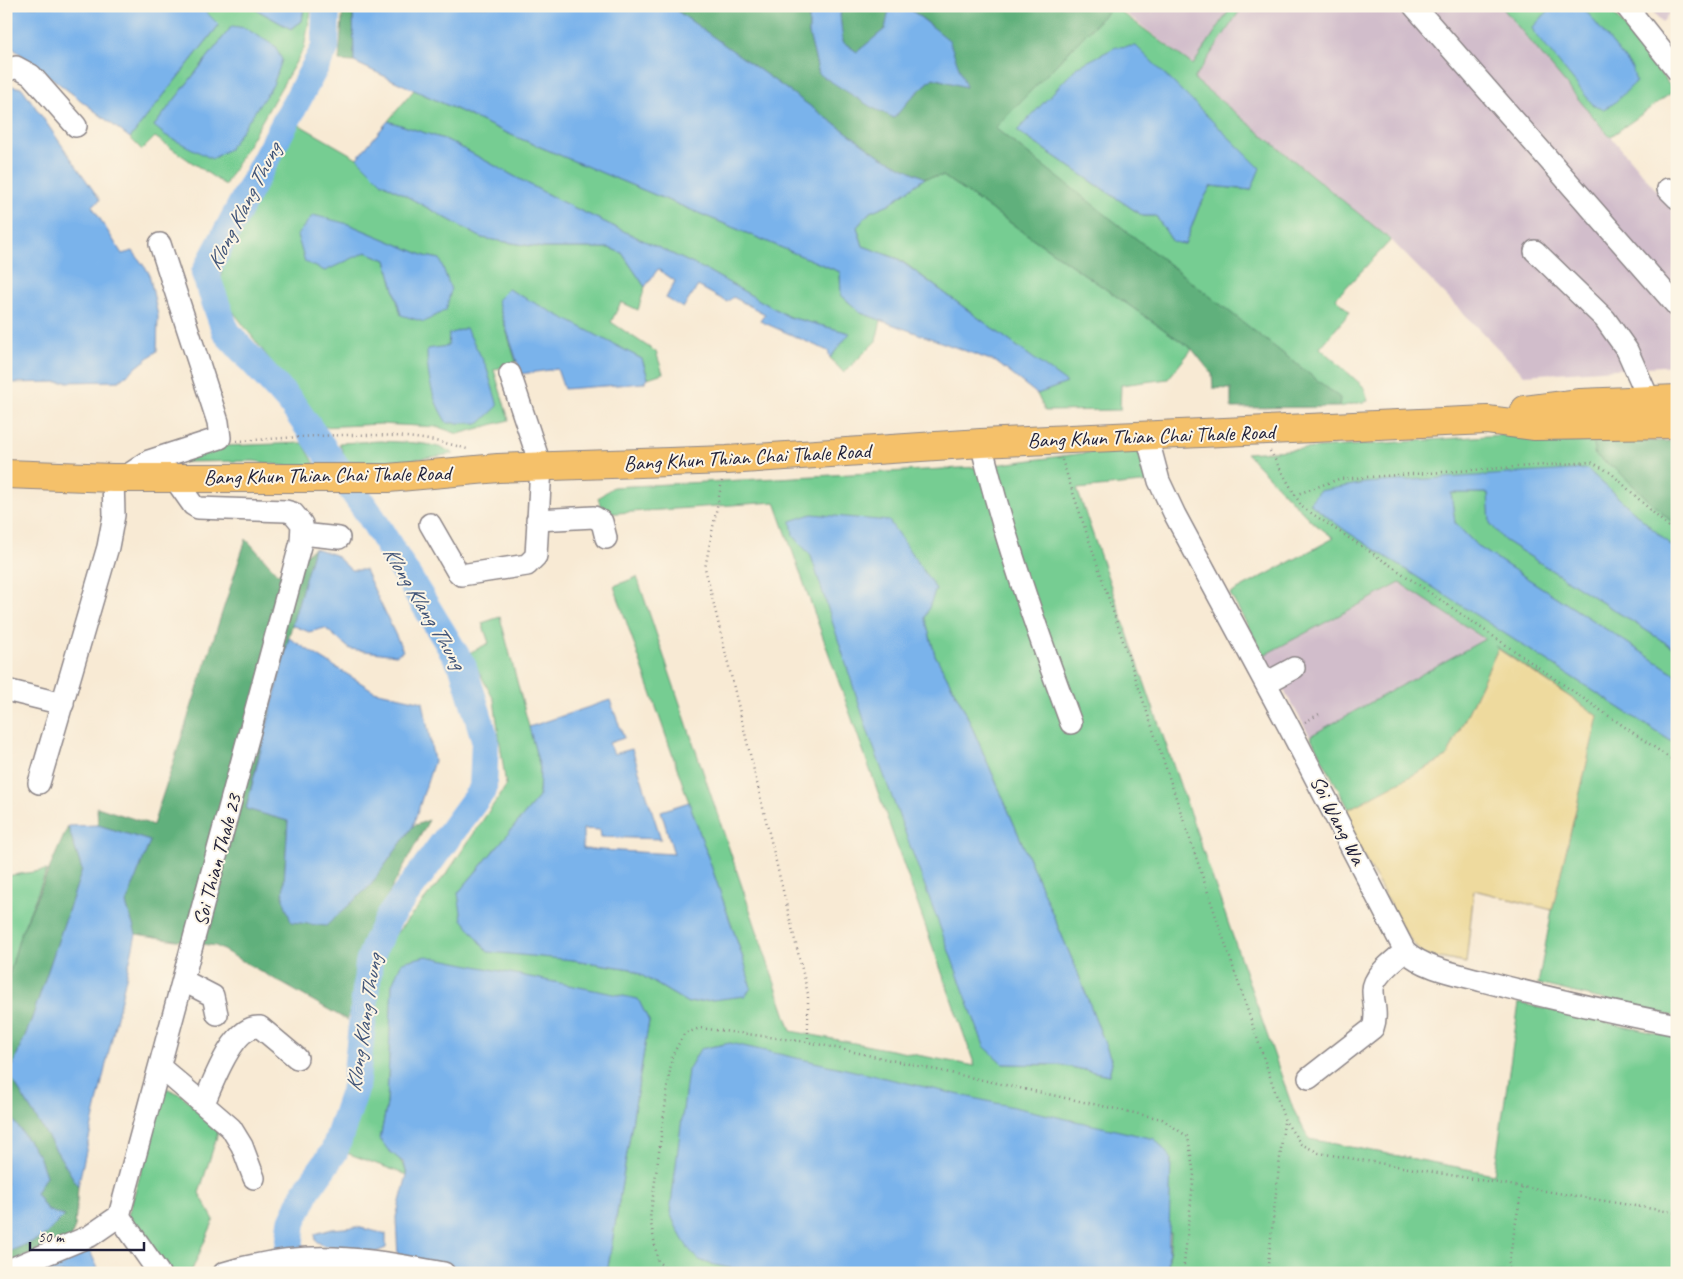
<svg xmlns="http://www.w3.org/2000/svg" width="1683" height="1279" font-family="Caveat,sans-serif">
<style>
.industrial{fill:#d1bdcb}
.green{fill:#76cd92;stroke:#4c7866;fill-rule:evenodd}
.forest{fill:#60b07c;stroke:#41695c}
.sand{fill:#eeda9e;stroke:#887e6c}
.water{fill:#7ab3eb;stroke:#4e6a93}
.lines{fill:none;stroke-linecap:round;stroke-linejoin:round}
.river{stroke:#7ab3eb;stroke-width:28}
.minor-casing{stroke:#8d8688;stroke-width:24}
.major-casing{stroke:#8d8688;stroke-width:30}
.path{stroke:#8d8688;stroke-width:2.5;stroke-dasharray:1 4;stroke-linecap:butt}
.minor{stroke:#fff;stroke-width:21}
.major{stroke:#f5c16b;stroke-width:28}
.labels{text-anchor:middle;stroke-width:4;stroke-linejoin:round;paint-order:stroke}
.street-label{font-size:21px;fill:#22223b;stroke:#fcf5e5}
.water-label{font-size:22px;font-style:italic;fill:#415579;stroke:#fcf5e5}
</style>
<rect width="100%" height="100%" fill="#fcf5e5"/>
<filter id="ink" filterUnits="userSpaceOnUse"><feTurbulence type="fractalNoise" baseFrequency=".02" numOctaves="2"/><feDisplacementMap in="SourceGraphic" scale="10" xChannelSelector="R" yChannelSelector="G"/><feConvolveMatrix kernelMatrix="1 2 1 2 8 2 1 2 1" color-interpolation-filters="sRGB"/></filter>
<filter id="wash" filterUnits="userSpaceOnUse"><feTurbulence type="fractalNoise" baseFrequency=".0096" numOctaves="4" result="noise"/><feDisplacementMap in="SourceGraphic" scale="20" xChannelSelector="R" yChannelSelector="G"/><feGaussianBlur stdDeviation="1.12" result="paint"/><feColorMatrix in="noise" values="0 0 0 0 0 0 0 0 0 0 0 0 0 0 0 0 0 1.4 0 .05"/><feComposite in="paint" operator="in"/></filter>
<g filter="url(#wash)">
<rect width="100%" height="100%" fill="#f8ead4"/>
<g class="industrial">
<polygon points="1116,6 1232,6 1193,65"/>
<polygon points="1243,6 1501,6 1677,215 1677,365 1524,375 1391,240 1194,79"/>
<polygon points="1649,6 1674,6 1662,23"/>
<polygon points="1400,583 1486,639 1310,736 1264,655"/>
</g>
<g class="green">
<path d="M200 6H250L291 29 302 21 304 6H312L304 48 225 185 155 137 142 150 130 138 219 25ZM232 26 212 158 154 126Z"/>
<path d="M1113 6 1193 65 1232 6H1243L1194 79 1391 240 1336 298 1350 312 1320 348 1364 387 1368 401 1339 407V398L994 128ZM1017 131 1251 190 1211 186 1199 207 1185 244 1173 242 1156 216H1143Z"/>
<polygon points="1501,6 1608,6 1674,91 1610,137"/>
<polygon points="414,90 509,134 840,272 841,295 861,313 881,320 876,341 844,373 830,358 849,333 789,317 708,271 560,201 447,140 388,121"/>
<path d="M296 123 357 158 381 182 482 238 543 248H609L622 253 645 287 638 310 621 302 611 322 656 352 663 373 648 378 642 359 508 290 497 300 516 362 494 370 509 420 458 434 438 427 380 424 321 427 219 293 223 262ZM348 224 425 256 440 259 401 315 386 260 366 252Z"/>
<polygon points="943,176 1192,349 1168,379 1121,385 1120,410 1045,411 1037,394 1066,383 899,259 863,246 857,227 870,212 889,204 925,178"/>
<polygon points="1501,435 1553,442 1592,441 1596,455 1617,470 1677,527 1677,551 1587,469 1309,503 1346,531 1677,745 1677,1017 1538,984 1552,910 1598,716 1495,646 1498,649 1447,757 1349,809 1310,736 1485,639 1400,583 1264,655 1230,594 1334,538 1311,521 1246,453"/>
<path d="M381 441C405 443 434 441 454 454L388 463 347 462 339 443Z"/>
<polygon points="303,443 315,464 291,467 254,461 181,462 224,446"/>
<path d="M1138 446 1152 482 1077 489 1293 1109 1309 1139 1494 1174 1519 1003 1677 1038V1273H1168L1171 1233 731 1268 763 1273H607L649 1021 638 1000 392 984 387 1104 380 1139C391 1154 403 1157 407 1175L341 1151 358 1110 384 948 447 873 506 786 494 700 469 653 489 643 482 623 500 617 540 768 539 797 458 893 573 960 631 969 688 1003 745 964 614 586 637 577 791 1031 975 1066 775 502 603 514 598 498 613 487 979 467ZM794 535 925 618 935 655 964 709 999 789 1077 971 1112 1062 1109 1075 1061 1065 1003 1064 811 556Z"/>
<polygon points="1451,493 1489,493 1490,523 1504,540 1677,650 1677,675 1477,546 1455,523"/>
<polygon points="47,870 20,936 6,986 6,876"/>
<path d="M166 1088 182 1095 219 1130 199 1193 214 1220 192 1270C184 1276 171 1273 163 1268L128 1215Z"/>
</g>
<g class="forest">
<polygon points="343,6 353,6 354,62 339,61"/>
<polygon points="670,6 809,6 809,34 819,74 894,118 911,98 933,78 966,87 932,26 906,6 1113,6 995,128 1340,398 1339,407 1231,408 1231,389 1213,388 1212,374 1192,349 943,176 925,178 880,156"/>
<polygon points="842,6 902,6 890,10 885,29 857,52 843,42 840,15"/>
<polygon points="1592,441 1677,441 1677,527 1617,470 1595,455"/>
<polygon points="246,539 278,574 314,548 273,693 246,809 288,821 283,898 370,886 413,826 429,820 377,915 347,1020 216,946 136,934 126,904 150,841 98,825 97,807 153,825"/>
<polygon points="68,826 82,870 30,1024 9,1074 78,1186 75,1227 70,1239 6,1264 6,1253 43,1237 64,1216 47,1210 36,1193 46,1176 39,1156 6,1110 6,986 20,936"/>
</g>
<polygon class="sand" points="1498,649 1598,716 1552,910 1474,890 1466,963 1423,955 1405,933 1342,815 1349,809 1447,757"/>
<g class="water">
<polygon points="6,6 200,6 219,25 130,138 6,43"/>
<polygon points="250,6 304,6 302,21 291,29"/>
<polygon points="353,6 670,6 880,156 925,178 889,204 870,212 857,227 863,246 898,259 1067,383 1037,394 996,362 861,313 841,295 840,272 509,134 354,62"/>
<polygon points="809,6 842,6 840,15 843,42 857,52 885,29 889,10 906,6 949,40 966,87 933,78 911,98 894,118 871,107 819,74 809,34"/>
<polygon points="1553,6 1582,6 1632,68 1636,82 1613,104 1603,109 1594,106 1534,32 1532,28"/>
<polygon points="232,26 245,28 275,46 282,60 273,85 229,149 212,159 165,135 154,126"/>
<polygon points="1136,46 1260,168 1251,190 1211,186 1199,207 1185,244 1173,242 1156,216 1143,216 1017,131 1077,67 1116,47"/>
<polygon points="6,85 22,88 100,200 92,206 122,254 133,251 149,273 158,316 157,351 119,381 6,383"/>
<polygon points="388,121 447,140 560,201 708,271 789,317 850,333 830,358 828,351 760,321 765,314 733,297 727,302 698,286 683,308 666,298 675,281 658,269 645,287 622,253 609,248 543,248 482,238 381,182 357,158"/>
<polygon points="313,215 348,224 425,256 440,259 451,290 446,310 424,322 401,315 386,260 366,252 325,271 305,262 297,235"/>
<polygon points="508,289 642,359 648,378 644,383 564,389 557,369 521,374 497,300"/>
<path d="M466 328 486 366 498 406 480 423H447C432 400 427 377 427 349L448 346 449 334Z"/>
<polygon points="1587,469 1677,551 1677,650 1504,540 1490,523 1488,493 1451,493 1455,523 1477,546 1677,675 1677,745 1346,531 1309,503 1319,491 1365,483"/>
<polygon points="812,514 889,521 936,589 925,618 935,655 964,709 999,789 1077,971 1112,1062 1109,1075 1061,1065 1003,1064 984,1046 868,732 811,556 793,535 791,521"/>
<polygon points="314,548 335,555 351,570 365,570 403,651 396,655 350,649 325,628 309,632 292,625"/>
<polygon points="289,638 374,691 423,702 434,761 413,826 370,886 326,926 291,922 283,898 288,821 246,809"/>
<polygon points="610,700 624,738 609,743 614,754 632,749 661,839 601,837 600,830 583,829 583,849 674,854 661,811 689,802 745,964 751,988 745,996 688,1003 631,969 573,960 488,952 462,919 458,893 539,797 540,768 529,727"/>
<polygon points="98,825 150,841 126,904 136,934 78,1186 9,1074 30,1024 82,870 68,826"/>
<polygon points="426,956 638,999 649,1021 607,1273 486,1273 398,1258 396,1217 407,1175 404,1163 388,1150 380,1139 387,1104 392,984 402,962"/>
<path d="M730 1043 1155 1139 1171 1158 1168 1273H763C749 1271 708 1266 698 1259 686 1249 675 1226 670 1212L688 1070 700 1049Z"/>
<polygon points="6,1110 39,1156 46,1176 36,1193 47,1210 64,1216 43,1237 6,1253"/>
<polygon points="357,1227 386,1234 386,1248 376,1252 324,1246 316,1241 315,1234 332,1229"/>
<polygon points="90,1251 100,1273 39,1273"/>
</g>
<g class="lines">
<polyline class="river" points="289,1273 287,1265 292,1222 307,1190 334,1152 355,1089 369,963 376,943 389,917 483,789 485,739 463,667 370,515 292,404 226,332 205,273 325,48 326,6"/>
</g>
</g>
<g filter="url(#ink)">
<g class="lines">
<g class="minor-casing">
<g id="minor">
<polyline points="1414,6 1677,306"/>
<polyline points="1626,6 1677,70"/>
<polyline points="6,71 16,67 31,75 76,126"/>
<polyline points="1668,189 1677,198"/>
<polyline points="1535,251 1605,319 1627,350 1650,402"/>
<path d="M1147 436 1159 481 1175 515 1288 725 1405 951C1425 969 1457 974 1483 981 1547 998 1611 1012 1677 1025"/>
<path d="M981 443C1004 538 1037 631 1071 723"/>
<polyline points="125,477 149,461 220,438 218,422 160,244"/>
<polyline points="537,520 594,517 602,522 606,538"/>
<polyline points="430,524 457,571 461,575 527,565 536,556 541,467 510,374"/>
<polyline points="302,534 339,538"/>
<polyline points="1266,683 1294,668"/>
<polyline points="6,690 63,704"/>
<polyline points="39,783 108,547 114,515 113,478"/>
<polyline points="184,981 213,996 217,1014"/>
<polyline points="160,1067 231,1128 242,1146 254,1178"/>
<path d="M1309 1078 1373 1028C1378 1014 1373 1004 1373 990 1373 975 1395 960 1405 951"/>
<path d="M204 1103C213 1083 233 1024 260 1027L297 1058"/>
<polyline points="119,1216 159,1273"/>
<polyline points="6,1271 90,1236 119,1216 301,542 302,524 293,513 286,511 198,508 193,505 174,478"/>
<path d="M224 1273C305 1248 363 1258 444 1273"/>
</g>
</g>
<g class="major-casing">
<g id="major">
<polyline points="1525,410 1580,403 1677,399"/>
<polyline points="6,474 113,478 388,478 498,468 727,460 981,443 1487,420 1535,426 1677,424"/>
</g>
</g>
<g class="path">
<path d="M237 441C313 437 394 426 467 449"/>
<polyline points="1270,451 1302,507 1387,563 1677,763"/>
<polyline points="1062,460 1285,1121 1301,1144 1319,1153 1677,1213"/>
<polyline points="722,481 705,568 808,994 808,1041"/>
<polyline points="1295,495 1339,479 1591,462 1611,473 1677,535"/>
<polyline points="1305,722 1321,713"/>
<polyline points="673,1273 658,1262 650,1218 672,1056 684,1034 700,1028 808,1042 1162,1119 1188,1137 1194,1174 1183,1273"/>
<polyline points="1267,1273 1284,1122"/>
<polyline points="1507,1273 1522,1187"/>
</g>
<use href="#minor" class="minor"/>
<use href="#major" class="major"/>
</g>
</g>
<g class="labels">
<g class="street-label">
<text transform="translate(1151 436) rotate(-2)" y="7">Bang Khun Thian Chai Thale Road</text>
<text transform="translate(747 457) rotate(-3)" y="7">Bang Khun Thian Chai Thale Road</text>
<text transform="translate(327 475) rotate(-1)" y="7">Bang Khun Thian Chai Thale Road</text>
<text transform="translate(1338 820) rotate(63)" y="7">Soi Wang Wa</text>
<text transform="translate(217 860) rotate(-75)" y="7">Soi Thian Thale 23</text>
</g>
<g class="water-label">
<text transform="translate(243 206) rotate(-63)" y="8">Klong Klang Thung</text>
<text transform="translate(425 607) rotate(59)" y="8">Klong Klang Thung</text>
<text transform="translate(363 1023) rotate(-81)" y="8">Klong Klang Thung</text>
</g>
</g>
<rect width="1683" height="1279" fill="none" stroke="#fcf5e5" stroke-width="25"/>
<path d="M30 1242v8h114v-8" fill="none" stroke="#22223b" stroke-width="2.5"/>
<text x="38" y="1242" font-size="15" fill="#22223b" stroke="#fcf5e5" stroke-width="4" paint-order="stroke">50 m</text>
</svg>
